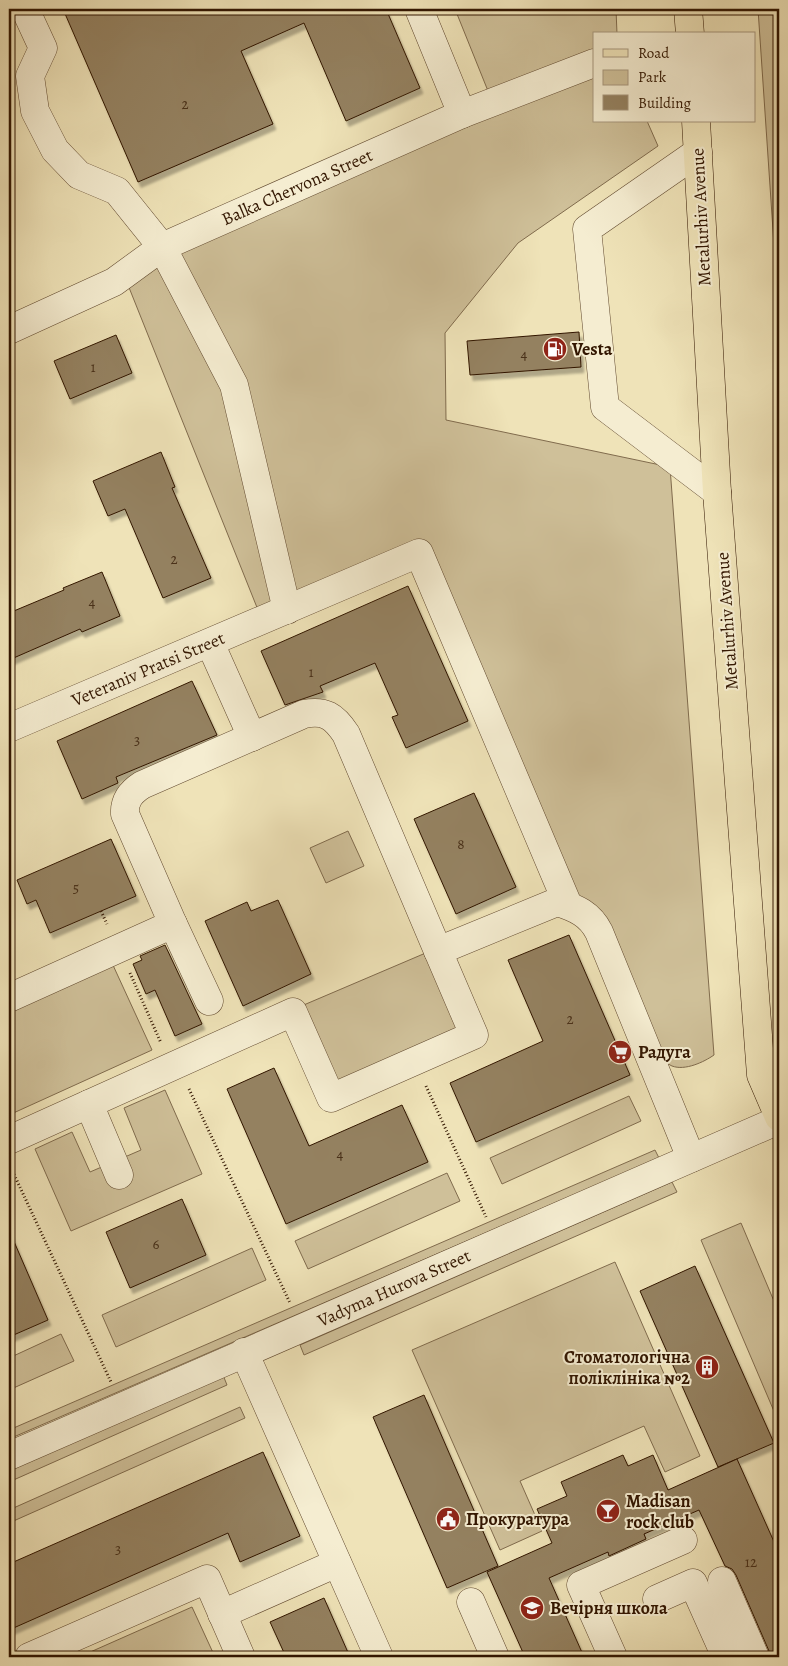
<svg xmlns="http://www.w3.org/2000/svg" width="788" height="1666" font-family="Alegreya,serif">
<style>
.green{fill:#cfc099;stroke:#806b4d}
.building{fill:#948160;stroke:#321601;filter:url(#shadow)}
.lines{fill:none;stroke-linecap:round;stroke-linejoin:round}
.minor-casing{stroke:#61492f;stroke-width:29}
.major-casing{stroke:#321601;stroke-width:29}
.path{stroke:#321601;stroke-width:3;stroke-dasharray:1 2.5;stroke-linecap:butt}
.minor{stroke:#f5edd1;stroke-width:28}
.major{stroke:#efe3b8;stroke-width:28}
.labels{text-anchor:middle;stroke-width:4;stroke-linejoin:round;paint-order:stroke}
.number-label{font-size:15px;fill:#4a3119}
.street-label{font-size:18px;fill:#321601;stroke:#f5edd1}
.poi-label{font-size:18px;font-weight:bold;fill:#321601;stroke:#f5edd1;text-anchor:start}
</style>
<defs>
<filter id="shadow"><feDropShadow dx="3" dy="5.5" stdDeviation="1" flood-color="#0004"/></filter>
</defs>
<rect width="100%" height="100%" fill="#efe3b8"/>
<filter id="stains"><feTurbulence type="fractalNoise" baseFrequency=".004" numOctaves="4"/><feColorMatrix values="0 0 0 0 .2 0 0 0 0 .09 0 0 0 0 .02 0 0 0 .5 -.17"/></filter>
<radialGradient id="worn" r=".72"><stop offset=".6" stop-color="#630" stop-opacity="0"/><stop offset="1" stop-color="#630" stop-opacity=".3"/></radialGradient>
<g class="green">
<polygon points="455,9 616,9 617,34 594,34 594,50 488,91"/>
<polygon points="758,9 779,9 779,319"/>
<path d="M594 63V121H647L658 146 518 243 445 333 446 420 670 467 714 1055C704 1062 685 1071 672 1066 663 1062 654 1052 646 1046L419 553 262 620 124 275Z"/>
<polygon points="348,831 364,866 326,883 310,848"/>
<polygon points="428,952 463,1032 334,1088 299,1007"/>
<polygon points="112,963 152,1050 9,1115 9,1010"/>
<polygon points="165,1090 202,1174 71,1231 35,1149 72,1132 90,1172 141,1150 124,1108"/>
<polygon points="629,1096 641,1121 502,1184 490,1158"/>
<polygon points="655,1150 659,1158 9,1439 9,1430"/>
<polygon points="447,1173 460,1201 308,1269 295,1241"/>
<polygon points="672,1182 677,1192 304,1355 300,1345"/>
<polygon points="741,1223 779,1313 779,1423 701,1240"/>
<polygon points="252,1248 266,1280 116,1347 102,1315"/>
<polygon points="615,1262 700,1456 665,1472 644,1426 520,1481 542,1531 500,1550 412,1350"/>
<polygon points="61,1334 74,1361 9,1390 9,1358"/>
<polygon points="223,1375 227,1385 9,1482 9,1470"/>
<polygon points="240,1407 245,1418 9,1523 9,1510"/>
<polygon points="192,1607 215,1657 79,1657"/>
</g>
<g class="building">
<polygon points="63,9 386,9 420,88 346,121 304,23 241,51 273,124 138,182"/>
<polygon points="579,332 581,367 470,375 467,341"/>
<polygon points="116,335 132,373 70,399 54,361"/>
<polygon points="161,452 175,487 172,488 211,578 163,598 125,509 108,516 93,481"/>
<polygon points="102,572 120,616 82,632 80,629 9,660 9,613 64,590 63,588"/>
<polygon points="408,586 468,721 406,748 392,717 398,715 375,663 320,686 323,692 285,705 261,651"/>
<polygon points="192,681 217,735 116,777 118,783 82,799 57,741"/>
<polygon points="474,793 516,887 456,914 414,819"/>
<polygon points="111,839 136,896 50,933 36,900 27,904 17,880"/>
<polygon points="278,900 311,974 243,1006 205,921 247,902 251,911"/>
<polygon points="569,935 630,1075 476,1142 450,1083 543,1041 508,960"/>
<polygon points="165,945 202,1024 175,1036 155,990 146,994 133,964 142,960 140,956"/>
<polygon points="274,1068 309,1146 402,1105 428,1162 286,1224 227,1089"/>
<polygon points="182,1199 206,1255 130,1288 106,1232"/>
<polygon points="9,1230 48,1320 9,1337"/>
<polygon points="695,1266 774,1443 718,1467 640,1291"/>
<polygon points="424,1395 498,1566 447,1588 373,1417"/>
<polygon points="263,1452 300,1536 240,1562 228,1533 9,1630 9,1564"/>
<polygon points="623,1455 628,1466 653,1455 668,1490 737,1459 779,1553 779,1657 770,1657 769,1651 736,1575 732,1569 725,1566 699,1510 644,1534 646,1539 609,1556 608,1552 549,1578 584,1657 525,1657 487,1572 552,1543 537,1509 567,1496 561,1482"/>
<polygon points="324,1598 350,1657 286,1657 270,1622"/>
</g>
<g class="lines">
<g class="minor-casing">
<g id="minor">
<polyline points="25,9 43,48 30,76 35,111 55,150 79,175 117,191 162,247 234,385 287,610"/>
<polyline points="419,9 462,114"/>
<polyline points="698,152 587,229 605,407 717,492"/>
<polyline points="9,330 114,282 162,247 462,114 594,63"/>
<polyline points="210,643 252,737"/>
<polyline points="9,728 419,553 568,905"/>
<polyline points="173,924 209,1001"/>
<path d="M9 998 173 924 125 814C124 800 131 792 142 785L304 714C325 710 334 716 346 734L438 951 557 902C576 908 590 914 599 932L691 1158"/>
<polyline points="89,1104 119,1175"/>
<polyline points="9,1140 293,1012 331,1098 474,1035 438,951"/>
<polyline points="244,1352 379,1657"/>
<polyline points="9,1456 779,1120"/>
<polyline points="722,1581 755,1657"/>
<polyline points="657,1599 693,1583 726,1657"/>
<polyline points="471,1602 495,1657"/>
<polyline points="222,1614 337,1563"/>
<polyline points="29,1657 207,1579 241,1657"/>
<polyline points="613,1657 581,1585 683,1540"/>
</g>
</g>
<g class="major-casing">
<g id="major">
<polyline points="688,9 690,34"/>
<polyline points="696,121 717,492 761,1075 779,1117"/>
</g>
</g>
<g class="path">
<polyline points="101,911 107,924"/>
<polyline points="130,973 161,1043"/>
<polyline points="426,1086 486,1217"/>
<polyline points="189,1089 290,1303"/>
<polyline points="11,1168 111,1382"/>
</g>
<use href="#minor" class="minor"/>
<use href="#major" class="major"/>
</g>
<defs>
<g id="fuel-disc" transform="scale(1.25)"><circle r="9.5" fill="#8f2418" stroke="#f5edd1"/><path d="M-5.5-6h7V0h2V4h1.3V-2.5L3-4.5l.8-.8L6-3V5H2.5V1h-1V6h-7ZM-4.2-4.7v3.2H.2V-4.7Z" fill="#fff"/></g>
<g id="supermarket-disc" transform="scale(1.25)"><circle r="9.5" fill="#8f2418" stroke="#f5edd1"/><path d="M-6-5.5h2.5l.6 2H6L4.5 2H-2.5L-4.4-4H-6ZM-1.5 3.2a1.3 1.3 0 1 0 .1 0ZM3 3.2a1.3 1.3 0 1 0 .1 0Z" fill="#fff"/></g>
<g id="building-disc" transform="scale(1.25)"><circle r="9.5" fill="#8f2418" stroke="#f5edd1"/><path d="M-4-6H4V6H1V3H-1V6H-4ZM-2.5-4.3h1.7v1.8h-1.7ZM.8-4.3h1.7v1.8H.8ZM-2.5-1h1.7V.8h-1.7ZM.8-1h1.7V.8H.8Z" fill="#fff"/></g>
<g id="bar-disc" transform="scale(1.25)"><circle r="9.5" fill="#8f2418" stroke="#f5edd1"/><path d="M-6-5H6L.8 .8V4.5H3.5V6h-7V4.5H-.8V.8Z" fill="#fff"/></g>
<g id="civic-disc" transform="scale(1.25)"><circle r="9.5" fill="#8f2418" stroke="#f5edd1"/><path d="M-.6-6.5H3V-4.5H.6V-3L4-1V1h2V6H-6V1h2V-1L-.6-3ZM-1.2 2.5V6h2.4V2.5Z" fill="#fff"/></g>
<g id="school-disc" transform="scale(1.25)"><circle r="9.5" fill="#8f2418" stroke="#f5edd1"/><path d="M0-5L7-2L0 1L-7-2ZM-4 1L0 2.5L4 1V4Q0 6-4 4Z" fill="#fff"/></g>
</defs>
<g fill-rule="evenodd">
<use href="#fuel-disc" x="555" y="349"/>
<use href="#supermarket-disc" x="620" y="1052"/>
<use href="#building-disc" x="707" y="1367"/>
<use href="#bar-disc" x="608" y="1511"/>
<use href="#civic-disc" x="448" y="1519"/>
<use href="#school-disc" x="532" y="1608"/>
</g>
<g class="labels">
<g class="number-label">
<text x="185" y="109">2</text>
<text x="524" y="359">4</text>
<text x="93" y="372">1</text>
<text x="174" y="564">2</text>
<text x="92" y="607">4</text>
<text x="311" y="677">1</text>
<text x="137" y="745">3</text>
<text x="461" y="849">8</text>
<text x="76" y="893">5</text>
<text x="570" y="1024">2</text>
<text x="340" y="1159">4</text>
<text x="156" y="1249">6</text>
<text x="118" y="1554">3</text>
<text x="751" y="1567">12</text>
</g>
<g class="street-label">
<text transform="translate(297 187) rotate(-24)" y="6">Balka Chervona Street</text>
<text transform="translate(701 217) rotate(-93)" y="6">Metalurhiv Avenue</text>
<text transform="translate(727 621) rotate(-94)" y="6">Metalurhiv Avenue</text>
<text transform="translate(148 669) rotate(-23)" y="6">Veteraniv Pratsi Street</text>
<text transform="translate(394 1288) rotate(-24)" y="6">Vadyma Hurova Street</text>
</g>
<g class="poi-label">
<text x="572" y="355">Vesta</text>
<text x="638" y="1058">Радуга</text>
<text x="690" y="1363" text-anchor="end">Стоматологічна<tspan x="690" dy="21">поліклініка №2</tspan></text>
<text x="626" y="1507">Madisan<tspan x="626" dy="21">rock club</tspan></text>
<text x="466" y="1525">Прокуратура</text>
<text x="550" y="1614">Вечірня школа</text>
</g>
</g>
<rect width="788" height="1666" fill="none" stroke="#efe3b8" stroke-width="30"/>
<rect x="10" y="10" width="768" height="1646" fill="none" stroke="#321601" stroke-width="2.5"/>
<rect x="15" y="15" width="758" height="1636" fill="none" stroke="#321601"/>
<rect x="593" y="32" width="162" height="90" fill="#f5edd1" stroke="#a7977e"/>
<rect x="603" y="49" width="25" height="8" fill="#efe3b8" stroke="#a7977e"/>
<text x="638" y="58" font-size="15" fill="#321601">Road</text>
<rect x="603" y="70" width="25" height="15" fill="#cfc099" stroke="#a7977e"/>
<text x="638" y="82" font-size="15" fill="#321601">Park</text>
<rect x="603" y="95" width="25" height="15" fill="#948160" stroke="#a7977e"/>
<text x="638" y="108" font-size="15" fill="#321601">Building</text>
<rect width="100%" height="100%" filter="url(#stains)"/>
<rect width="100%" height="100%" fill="url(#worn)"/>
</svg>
